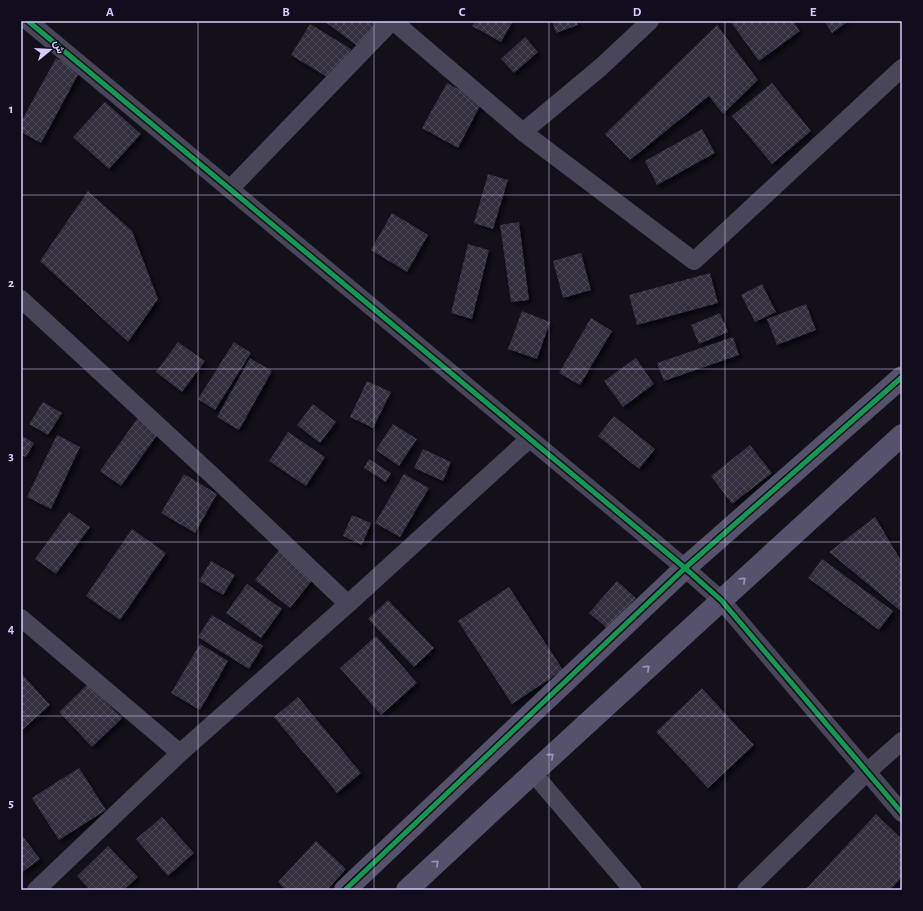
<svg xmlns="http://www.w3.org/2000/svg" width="923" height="911" font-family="'Alegreya Sans',Vazirmatn,sans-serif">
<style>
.building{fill:url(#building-cross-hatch);filter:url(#shadow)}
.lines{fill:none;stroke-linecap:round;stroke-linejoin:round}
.street{stroke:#494659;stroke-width:18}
.secondary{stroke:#56526c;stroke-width:22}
.cycleway-casing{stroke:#120d1d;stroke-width:8}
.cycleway{stroke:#139951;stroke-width:5}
.oneway{stroke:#9d96bb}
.grid{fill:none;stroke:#d7cdfb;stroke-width:1;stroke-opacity:0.55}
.neatline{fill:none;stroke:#d7cdfb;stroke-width:1.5}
.grid-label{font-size:13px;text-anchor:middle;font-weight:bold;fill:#d7cdfb}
</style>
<defs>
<pattern id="building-cross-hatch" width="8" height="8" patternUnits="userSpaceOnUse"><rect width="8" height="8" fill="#312e3c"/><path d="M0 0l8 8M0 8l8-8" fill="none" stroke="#4e4b59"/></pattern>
<filter id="shadow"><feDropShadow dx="3.5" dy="3.5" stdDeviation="2" flood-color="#0009"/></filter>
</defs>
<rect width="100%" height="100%" fill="#13101a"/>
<g class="building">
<polygon points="324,21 380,21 360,48"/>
<polygon points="475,21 513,21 501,42 472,26"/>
<polygon points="552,21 576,21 578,25 556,33"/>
<polygon points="730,21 793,21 800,31 759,61"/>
<polygon points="824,21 849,21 832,33"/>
<polygon points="310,24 351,49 332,80 291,55"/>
<polygon points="717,25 758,80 723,114 709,96 630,160 605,134"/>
<polygon points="525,37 538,52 514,73 501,59"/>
<polygon points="56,58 80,71 41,143 21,132 21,122"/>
<polygon points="447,83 482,102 458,148 422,128"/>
<polygon points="772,83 811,131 772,164 732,116"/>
<polygon points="105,102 141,134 109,169 73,137"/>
<polygon points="702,129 715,153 657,185 645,161"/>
<polygon points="488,174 508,180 493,229 474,223"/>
<polygon points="88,191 132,231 158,299 128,342 40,261"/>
<polygon points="392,213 428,235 407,272 371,250"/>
<polygon points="519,222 529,300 511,302 500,225"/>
<polygon points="468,244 489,250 472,319 451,313"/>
<polygon points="581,253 591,290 563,298 553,261"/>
<polygon points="710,273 718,303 637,325 629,295"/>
<polygon points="762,284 776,312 755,322 741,295"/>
<polygon points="806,304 816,330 777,345 767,319"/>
<polygon points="522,311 550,322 537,359 508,349"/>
<polygon points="720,313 728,332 699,344 691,325"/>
<polygon points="591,318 612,331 580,385 559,373"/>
<polygon points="733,337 739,355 664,381 657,363"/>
<polygon points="178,342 205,361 182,392 156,372"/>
<polygon points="234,342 251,353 215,410 198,399"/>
<polygon points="250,358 272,371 239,430 217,417"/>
<polygon points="636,358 654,384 623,407 604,381"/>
<polygon points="367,381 391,392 373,428 350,417"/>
<polygon points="43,402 62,413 48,435 29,424"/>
<polygon points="313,404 336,422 320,443 297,425"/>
<polygon points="139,416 160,431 121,486 100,471"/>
<polygon points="614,416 655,449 639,469 598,436"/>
<polygon points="393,424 417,439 399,466 376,450"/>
<polygon points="288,432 325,457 306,486 269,461"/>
<polygon points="21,435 34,443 26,457 21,455"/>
<polygon points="57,435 80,447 51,509 27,497"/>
<polygon points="750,445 772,473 732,504 711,476"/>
<polygon points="423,449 451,462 443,481 414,468"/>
<polygon points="369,459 391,473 386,482 364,468"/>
<polygon points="184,474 217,494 195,533 161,513"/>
<polygon points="404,474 429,488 400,537 375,523"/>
<polygon points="69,512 90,527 56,574 35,559"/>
<polygon points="352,515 371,523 362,545 343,536"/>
<polygon points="875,517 902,562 902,612 829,552"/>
<polygon points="132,529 166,553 120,620 86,596"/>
<polygon points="279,550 314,578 290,608 255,580"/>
<polygon points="822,559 893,611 879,630 808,578"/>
<polygon points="211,561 235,575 223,595 199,581"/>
<polygon points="617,581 636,598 609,630 589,613"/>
<polygon points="247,584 282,609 261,638 226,613"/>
<polygon points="509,587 563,670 512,704 458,621"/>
<polygon points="388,600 434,648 414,667 368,619"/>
<polygon points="212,615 263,646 249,669 198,637"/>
<polygon points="376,636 417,683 381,715 340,668"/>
<polygon points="200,644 228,661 200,710 171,693"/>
<polygon points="21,673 50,705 21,731"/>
<polygon points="88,684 122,718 92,747 59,712"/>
<polygon points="702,688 754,745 708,788 656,732"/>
<polygon points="298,697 361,773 337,793 274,717"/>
<polygon points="79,768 106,810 59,840 32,798"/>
<polygon points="876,814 902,839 902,877 890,890 805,890"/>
<polygon points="162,817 194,853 168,876 136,839"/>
<polygon points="21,834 40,859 21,873"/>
<polygon points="316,841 346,869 327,890 286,890 278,882"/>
<polygon points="108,846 138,877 124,890 90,890 77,876"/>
</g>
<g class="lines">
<g class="street">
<polyline points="28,21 685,568 721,600 902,813"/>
<polyline points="393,21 523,132 601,67 650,21"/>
<polyline points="523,132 694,261 902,68"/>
<polyline points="230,189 392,21"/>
<polyline points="21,299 215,478 348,604 529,439"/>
<polyline points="21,618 180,753"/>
<polyline points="533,773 633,890"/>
<polyline points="36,890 180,753 348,604"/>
<polyline points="746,890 867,772 902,741"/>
</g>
<g class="secondary">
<polyline points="345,890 685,568 902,377"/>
<polyline points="407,890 533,773 902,435"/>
</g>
<g class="cycleway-casing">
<g id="cycleway">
<polyline points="28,21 685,568 721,600 902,813"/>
<polyline points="345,890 685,568 902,377"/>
</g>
</g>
<use href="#cycleway" class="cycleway"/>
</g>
<defs><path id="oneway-chevron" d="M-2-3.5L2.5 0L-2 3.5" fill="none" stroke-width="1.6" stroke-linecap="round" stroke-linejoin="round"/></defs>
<g class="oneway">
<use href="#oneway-chevron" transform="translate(743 580) rotate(-42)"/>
<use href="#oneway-chevron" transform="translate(647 668) rotate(-42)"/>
<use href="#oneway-chevron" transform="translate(551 756) rotate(-42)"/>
<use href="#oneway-chevron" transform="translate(436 863) rotate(-43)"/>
</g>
<path class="grid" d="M198 21V890M374 21V890M549 21V890M725 21V890M21 195H902M21 369H902M21 542H902M21 716H902"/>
<rect width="923" height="911" fill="none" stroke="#120d1d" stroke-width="44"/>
<g transform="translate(50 50) rotate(72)" stroke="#120d1d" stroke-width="3" paint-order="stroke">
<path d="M0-3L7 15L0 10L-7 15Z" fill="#d7cdfb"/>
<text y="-6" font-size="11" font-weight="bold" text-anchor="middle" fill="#d7cdfb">ش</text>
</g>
<rect x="22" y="22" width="879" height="867" class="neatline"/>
<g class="grid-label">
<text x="110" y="16">A</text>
<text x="286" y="16">B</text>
<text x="462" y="16">C</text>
<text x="637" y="16">D</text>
<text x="813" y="16">E</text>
<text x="11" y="113">1</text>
<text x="11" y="287">2</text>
<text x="11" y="460">3</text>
<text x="11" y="633">4</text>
<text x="11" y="807">5</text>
</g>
</svg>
